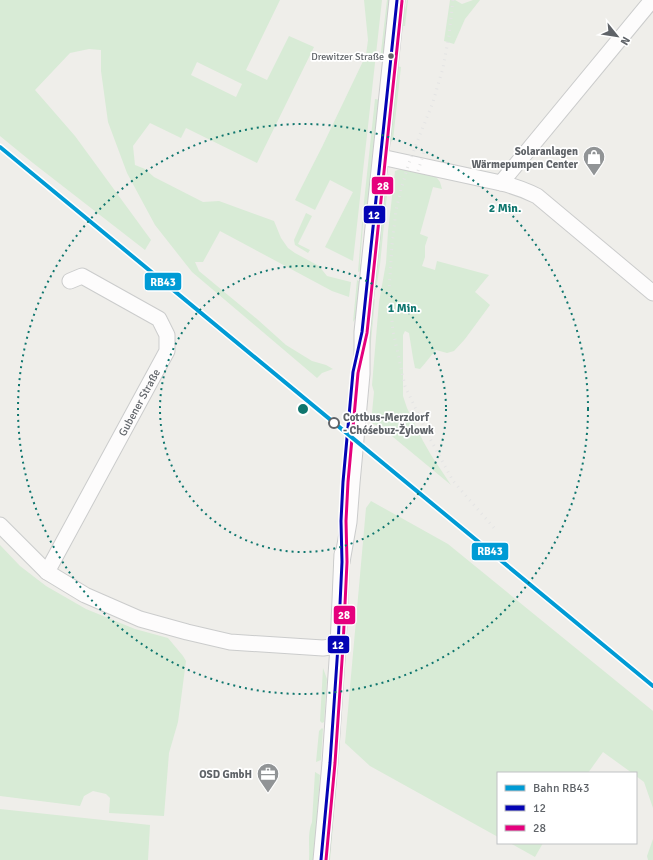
<svg xmlns="http://www.w3.org/2000/svg" width="653" height="860" font-family="Signika,sans-serif">
<style>
.green{fill:#d8ebd6;fill-rule:evenodd}
.lines{fill:none;stroke-linecap:round;stroke-linejoin:round}
.minor-casing{stroke:#cbcccc;stroke-width:17}
.minor{stroke:#fdfcfc;stroke-width:15}
.rail{stroke:#e4e4e4;stroke-width:3;stroke-dasharray:1 5;stroke-linecap:butt}
.bus-1-casing{stroke:#fff;stroke-width:6}
.bus-2-casing{stroke:#fff;stroke-width:6}
.bus-1{stroke:#0404b4;stroke-width:3}
.bus-2{stroke:#e5007d;stroke-width:3}
.rail-1-casing{stroke:#fff;stroke-width:7}
.rail-1{stroke:#009bd5;stroke-width:4}
.ring{fill:none;stroke:#0f766e;stroke-width:2;stroke-dasharray:2 4}
.bus-dot{fill:#5f6368;stroke:#fff;stroke-width:1.5}
.stop-dot{fill:#fff;stroke:#5f6368;stroke-width:2}
.labels{text-anchor:middle;stroke-width:3.5;stroke-linejoin:round;paint-order:stroke}
.bus-label{font-size:10px;fill:#5f6368;stroke:#fff;text-anchor:end}
.poi-label{font-size:11px;font-weight:bold;fill:#5f6368;stroke:#fff;text-anchor:end}
.street-label{font-size:11px;fill:#5f6368;stroke:#fff}
.stop-label{font-size:11px;font-weight:bold;fill:#5f6368;stroke:#fff;text-anchor:start}
.centre{fill:#0f766e;stroke:#fff;stroke-width:2}
.ring-label{font-size:12px;text-anchor:middle;font-weight:bold;fill:#0f766e;stroke:#fff;stroke-width:3.5;stroke-linejoin:round;paint-order:stroke}
.line-badge{stroke:#fff;stroke-width:1.5}
.badge-label{font-size:11px;text-anchor:middle;font-weight:bold;fill:#fff}
</style>
<rect width="100%" height="100%" fill="#efeeea"/>
<g class="green">
<path d="M0 0H280L246 70 267 80 289 36 314 47 257 163 186 128 181 138 150 123 133 146 135 165 145 169 154 177 203 202 219 201 274 221 281 238 288 248 295 253 319 266 327 276 351 282 349 297 332 291 220 231 203 262H195L199 271 257 319 286 345 312 361 326 365 333 369 322 373 317 378 192 272 155 225 127 173 108 122 101 71V50L89 49 70 53 35 90 75 136 151 240 145 250 33 163 0 136ZM197 62 242 84 236 97 191 75Z"/>
<polygon points="364,0 382,0 353,261 325,247 353,192 330,180 315,210 295,200 322,147 366,55 368,40"/>
<polygon points="387,0 391,0 385,59 380,60"/>
<path d="M407 0H408L405 26H400C402 17 406 10 407 0Z"/>
<polygon points="450,0 455,0 462,4 473,0 480,0 465,19 454,44 444,41"/>
<polygon points="396,66 401,67 393,140 391,142 389,134"/>
<polygon points="375,99 381,100 369,208 364,212 360,263 363,270 358,272 363,211"/>
<path d="M404 168 434 174 440 182 442 189 433 187 420 234 428 237 425 246V257L422 266 435 270 437 261 489 275 475 292 490 305 465 339 454 351 447 353 436 350C430 356 426 363 420 369L415 368 413 358 409 333 405 331 403 335V396L407 408 423 441 431 455 451 485 381 427 371 423 374 392 372 385 379 302 386 263 388 231 395 171Z"/>
<polygon points="389,174 380,265 376,290 373,290 385,178"/>
<polygon points="306,213 312,216 298,244 310,250 308,253 295,245 294,240"/>
<path d="M357 280 362 283C360 293 360 315 353 322Z"/>
<polygon points="375,299 368,373 368,351 373,300"/>
<polygon points="371,501 448,544 653,711 653,808 644,782 636,776 636,773 632,773 603,752 588,773 498,773 498,837 370,766 345,743 366,508"/>
<polygon points="0,545 20,566 46,586 86,609 135,629 168,638 183,656 186,661 178,722 169,753 164,816 109,813 110,798 106,794 93,791 84,796 80,806 0,796"/>
<polygon points="323,668 327,679 324,722 322,723 320,721"/>
<polygon points="322,728 323,729 321,760 316,762 319,731"/>
<path d="M315 772 320 775 314 860H309C310 847 307 834 312 822Z"/>
<polygon points="337,779 330,860 325,860 335,780"/>
<polygon points="0,809 150,825 148,860 0,860"/>
<polygon points="653,839 653,860 648,860 647,856"/>
<polygon points="510,843 543,843 535,857"/>
</g>
<g class="lines">
<g class="minor-casing">
<g id="minor">
<polyline points="381,157 501,183 652,0"/>
<path d="M501 183C514 186 525 190 537 196L653 293"/>
<polyline points="0,525 47,572 85,595 140,619 187,632 230,642 323,648 338,646"/>
<polyline points="342,562 349,522 352,483 362,374 362,332 397,0"/>
<path id="s1" d="M47 572 167 351V335L159 319 82 276 70 281"/>
<polyline points="321,860 330,763 338,646 342,554"/>
</g>
</g>
<use href="#minor" class="minor"/>
<g class="rail">
<polyline points="453,0 449,35 443,68 432,105 419,137 409,163 401,189 396,210 392,245 389,291 393,331 405,386 427,433 453,481 495,529"/>
<polyline points="418,171 425,149"/>
</g>
<g class="bus-1-casing">
<polyline id="bus-1" points="321,860 330,763 338,646 342,562 341,521 343,482 353,372 362,332 397,0"/>
</g>
<g class="bus-2-casing">
<polyline id="bus-2" points="326,860 335,763 343,646 347,562 346,521 348,482 358,373 367,333 402,1"/>
</g>
<use href="#bus-1" class="bus-1"/>
<use href="#bus-2" class="bus-2"/>
<g class="rail-1-casing">
<polyline id="rail-1" points="0,147 653,686"/>
</g>
<use href="#rail-1" class="rail-1"/>
</g>
<g class="ring">
<circle cx="303" cy="409" r="143"/>
<circle cx="303" cy="409" r="285"/>
</g>
<defs>
<g id="shop-pin" transform="scale(1.15)"><path d="M0 17L-7.5 6A9.5 9.5 0 1 1 7.5 6Z" fill="#919496" stroke="#fff"/><path d="M-5-2.5h2.3a2.7 3.5 0 0 1 5.4 0H5L5.5 6h-11ZM-1.5-2.5h3a1.5 2.3 0 0 0-3 0Z" fill="#fff"/></g>
<g id="office-pin" transform="scale(1.15)"><path d="M0 17L-7.5 6A9.5 9.5 0 1 1 7.5 6Z" fill="#919496" stroke="#fff"/><path d="M-6-3h4V-5.5h4V-3h4V5H-6ZM-1-4.5V-3h2v-1.5ZM-6 0V1H6V0Z" fill="#fff"/></g>
</defs>
<g fill-rule="evenodd">
<use href="#shop-pin" x="594" y="157"/>
<use href="#office-pin" x="268" y="774"/>
</g>
<circle class="bus-dot" cx="391" cy="56" r="3.5"/>
<circle class="stop-dot" cx="334" cy="423" r="5"/>
<g class="labels">
<g class="bus-label">
<text x="384" y="60">Drewitzer Straße</text>
</g>
<g class="poi-label">
<text x="578" y="155">Solaranlagen<tspan x="578" dy="13">Wärmepumpen Center</tspan></text>
<text x="252" y="778">OSD GmbH</text>
</g>
<g class="street-label">
<text dy="4" stroke="none"><textPath href="#s1" startOffset="193">Gubener Straße</textPath></text>
</g>
<g class="stop-label">
<text x="343" y="421">Cottbus-Merzdorf<tspan x="343" dy="13">- Chóśebuz-Žylowk</tspan></text>
</g>
</g>
<circle cx="303" cy="409" r="6" class="centre"/>
<g class="ring-label">
<text x="505" y="212">2 Min.</text>
<text x="404" y="312">1 Min.</text>
</g>
<g class="line-badge">
<rect x="371" y="176" width="23" height="19" rx="4" fill="#e5007d"/>
<rect x="363" y="205" width="23" height="19" rx="4" fill="#0404b4"/>
<rect x="144" y="272" width="38" height="19" rx="4" fill="#009bd5"/>
<rect x="471" y="542" width="38" height="19" rx="4" fill="#009bd5"/>
<rect x="333" y="605" width="23" height="20" rx="4" fill="#e5007d"/>
<rect x="327" y="635" width="23" height="19" rx="4" fill="#0404b4"/>
</g>
<g class="badge-label">
<text x="383" y="190">28</text>
<text x="374" y="219">12</text>
<text x="163" y="286">RB43</text>
<text x="490" y="555">RB43</text>
<text x="344" y="619">28</text>
<text x="338" y="649">12</text>
</g>
<rect x="497" y="772" width="140" height="72" fill="#ffffff" stroke="#bfc1c3"/>
<rect x="505" y="785" width="20" height="6" fill="#009bd5" stroke="#bfc1c3"/>
<text x="533" y="792" font-size="12" fill="#5f6368">Bahn RB43</text>
<rect x="505" y="805" width="20" height="6" fill="#0404b4" stroke="#bfc1c3"/>
<text x="533" y="812" font-size="12" fill="#5f6368">12</text>
<rect x="505" y="825" width="20" height="6" fill="#e5007d" stroke="#bfc1c3"/>
<text x="533" y="832" font-size="12" fill="#5f6368">28</text>
<g transform="translate(617 36) rotate(120)" stroke="#ffffff" stroke-width="3" paint-order="stroke">
<path d="M0-3L7 15L0 10L-7 15Z" fill="#5f6368"/>
<text y="-6" font-size="11" font-weight="bold" text-anchor="middle" fill="#5f6368">N</text>
</g>
</svg>
